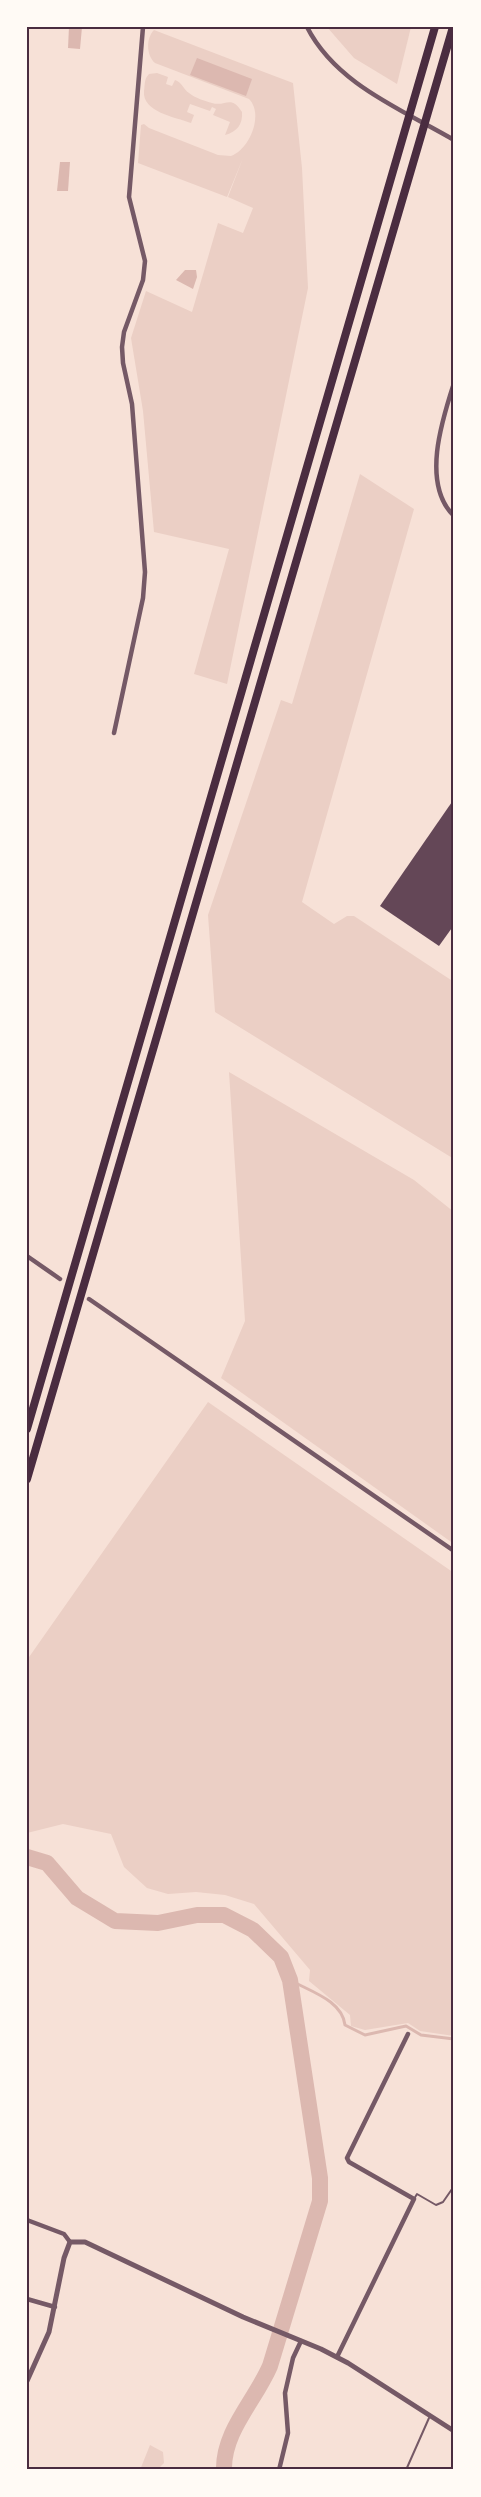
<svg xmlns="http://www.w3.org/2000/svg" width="481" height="2497" font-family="'Public Sans',sans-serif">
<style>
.green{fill:#ebcfc5}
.water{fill:#dcb8b0}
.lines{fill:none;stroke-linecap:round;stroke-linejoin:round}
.stream{stroke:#dcb8b0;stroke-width:3}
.river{stroke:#dcb8b0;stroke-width:16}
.building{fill:#644757}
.service{stroke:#755966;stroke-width:2}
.minor{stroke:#755966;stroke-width:4.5}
.tertiary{stroke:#755966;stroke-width:5}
.motorway{stroke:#4a2c40;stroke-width:8}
.neatline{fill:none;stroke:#4a2c40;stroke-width:2}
</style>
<rect width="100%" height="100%" fill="#f7e1d7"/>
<g class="green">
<polygon points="327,27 411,27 397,84 354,58"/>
<path d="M154 30 293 83 302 168 308 288 227 684 194 674 229 549 154 532 143 411 131 338 146 291 192 312 218 223 243 233 253 208 228 197 243 158 227 197 138 163 141 125 144 124 149 128 218 155 231 156C250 149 264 114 249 99L155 63C146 55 146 38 154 30Z"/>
<path d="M157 73 168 77 166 84 172 86 175 80C183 83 183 89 189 93 195 98 205 101 212 103 226 107 231 94 242 112 243 124 237 132 225 135L230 122 213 115 216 109 212 107 210 111 190 104 187 112 194 115 191 123C175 117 142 112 144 91 145 84 144 79 149 74Z"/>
<polygon points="360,474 414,509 302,902 334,924 347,916 354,916 454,982 454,1159 215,1012 208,915 281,700 292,704"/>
<polygon points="229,1072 414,1180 454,1212 454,1544 221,1378 245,1321"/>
<polygon points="208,1402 454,1573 454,2036 420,2031 408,2023 365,2030 351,2026 350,2015 309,1981 310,1970 254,1904 225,1895 196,1892 168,1894 147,1888 124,1867 111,1834 63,1824 27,1833 27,1660"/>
<polygon points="150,2445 163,2452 164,2463 157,2470 140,2470"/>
</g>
<g class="water">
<polygon points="69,27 82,27 80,49 68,48"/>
<polygon points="197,58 252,79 246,96 190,75"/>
<polygon points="60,162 70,162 68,191 57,191"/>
<polygon points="185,270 196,270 197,277 193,289 176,280"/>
</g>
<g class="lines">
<path class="stream" d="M290 1980C309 1991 342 2000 345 2025L365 2035 406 2026 421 2035 454 2039"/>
<path class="river" d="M27 1857 47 1863 77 1898 115 1921 158 1923 197 1915H224L253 1930 281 1957 290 1980 320 2178V2201L270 2366C255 2401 223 2431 224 2470"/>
</g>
<polygon class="building" points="454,799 454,925 439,946 380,906"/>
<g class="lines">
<g class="service">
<polyline points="414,2199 417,2194 436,2205 443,2202 452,2189"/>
<polyline points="406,2470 429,2418"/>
</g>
<g class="minor">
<path d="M307 27C336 84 401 109 454 140"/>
<path d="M454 383C442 420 421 484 454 516"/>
<polyline points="114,733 143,598 145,572 132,404 123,363 122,347 124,332 143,280 145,261 129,197 143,27"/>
<polyline points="27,1256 60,1279"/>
<polyline points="89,1299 454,1551"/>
<polyline points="27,2220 64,2234 70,2242"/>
<polyline points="27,2299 55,2307"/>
<polyline points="337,2357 414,2199 349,2162 347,2158 408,2034"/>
<polyline points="279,2470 288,2433 285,2393 293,2358 301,2341"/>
</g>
<polyline class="tertiary" points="27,2381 49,2332 64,2258 70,2242 85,2242 243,2317 321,2349 348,2363 454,2431"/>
<g class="motorway">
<polyline points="27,1429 435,27"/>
<polyline points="27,1479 453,27"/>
</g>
</g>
<rect width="481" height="2497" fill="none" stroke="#fffaf5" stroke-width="57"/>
<rect x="28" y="28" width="424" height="2440" class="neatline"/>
</svg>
